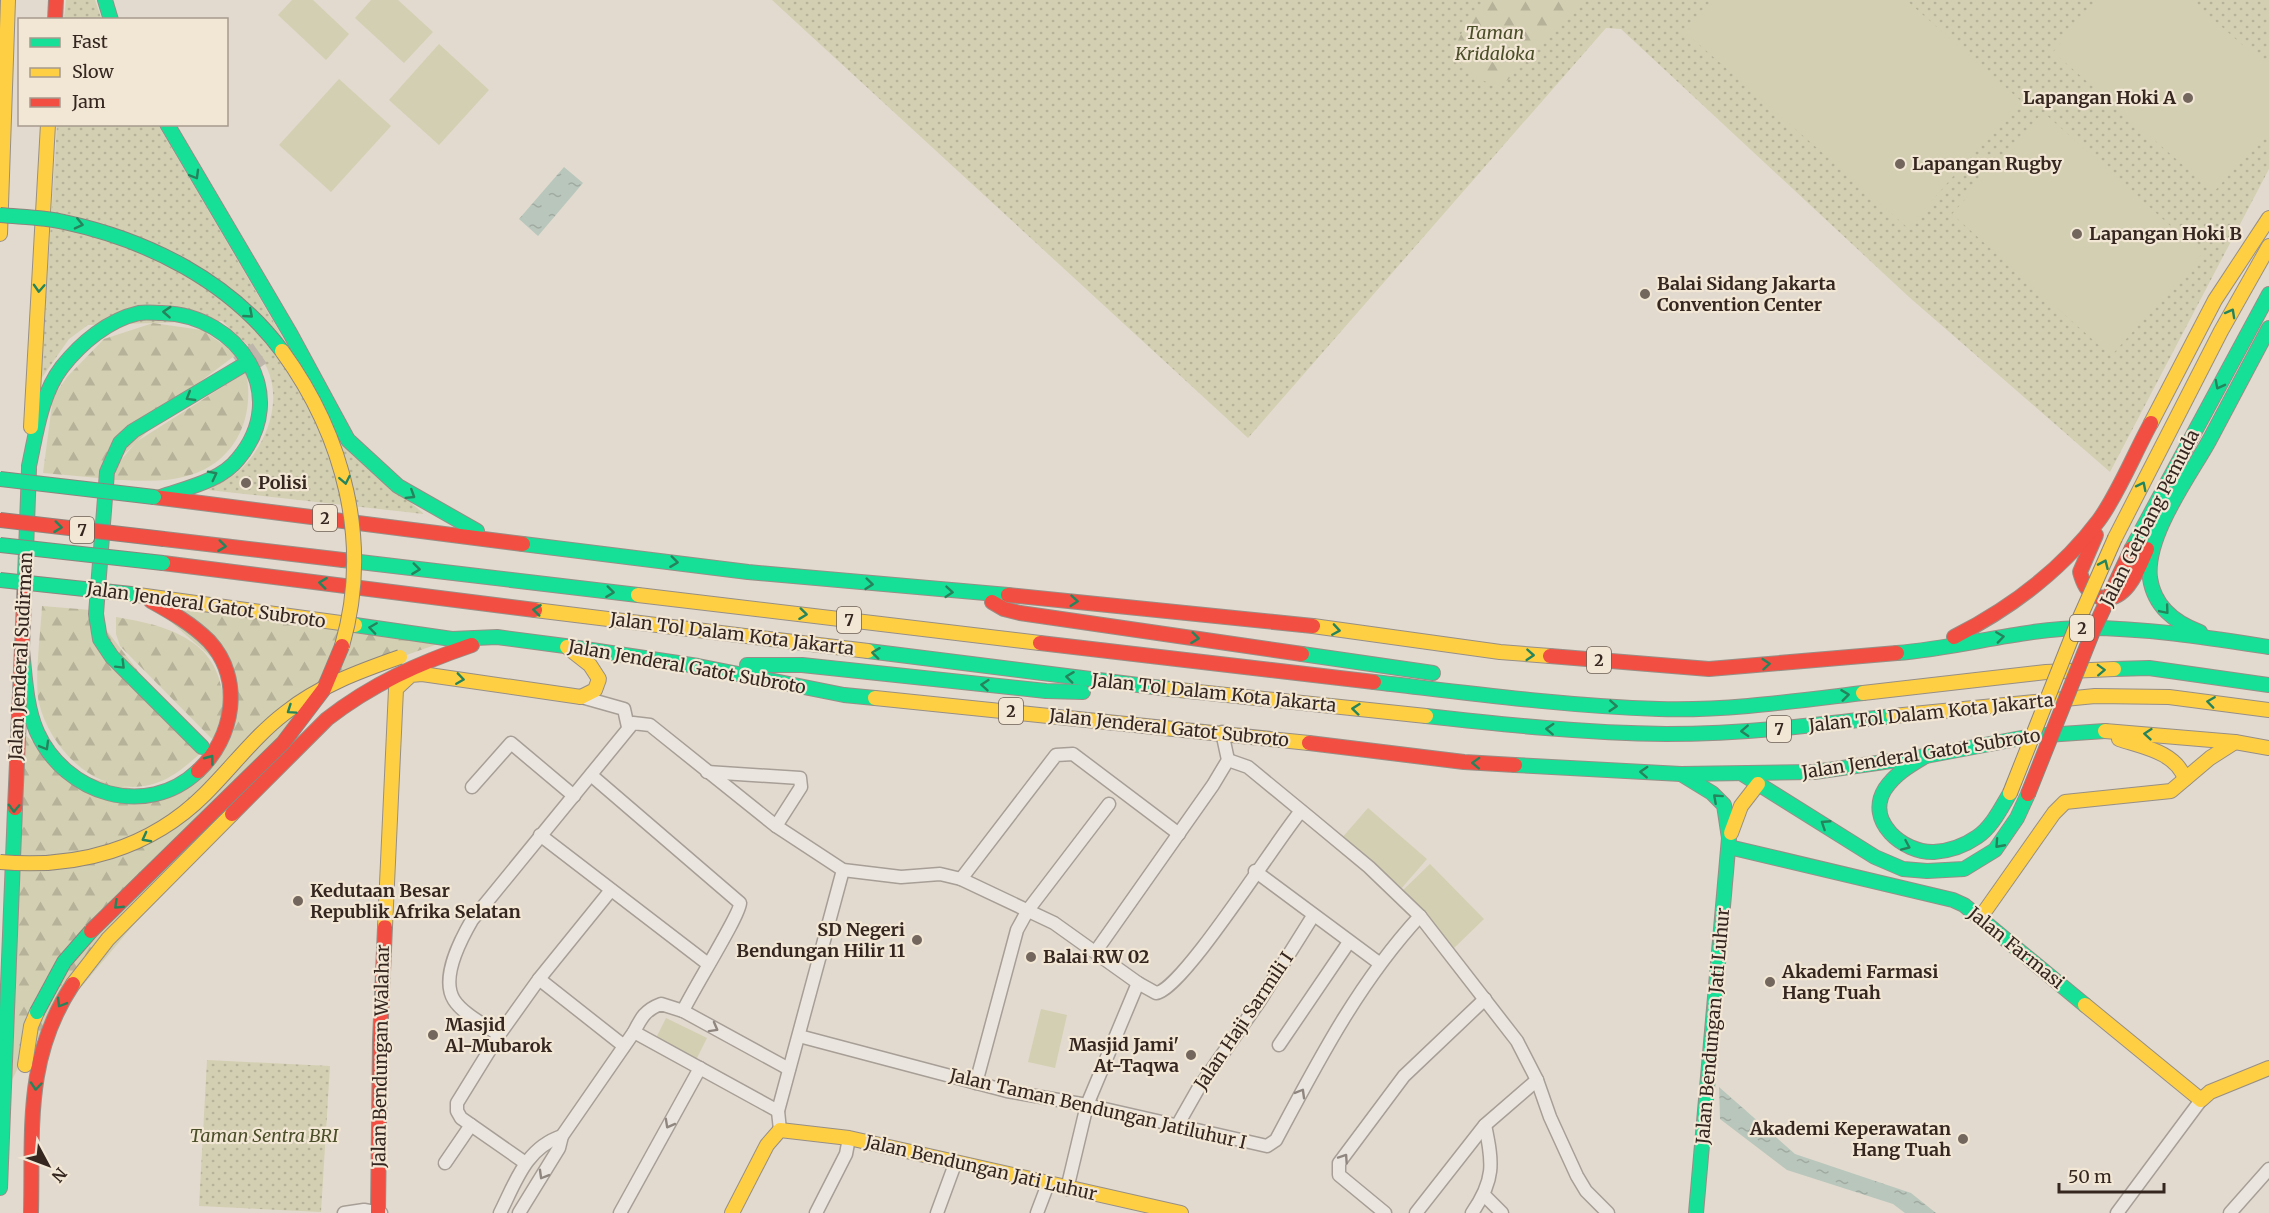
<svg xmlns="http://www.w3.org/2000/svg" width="2269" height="1213" font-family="Merriweather,serif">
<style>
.grass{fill:url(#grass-dots)}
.forest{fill:url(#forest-firs)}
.garden{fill:#d3cfb2}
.water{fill:url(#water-ripples)}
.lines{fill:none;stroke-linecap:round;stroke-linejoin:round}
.highway-tunnel{stroke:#bfb6ab;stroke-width:24;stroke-dasharray:24 12;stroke-linecap:butt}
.street-casing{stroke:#a79f97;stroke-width:15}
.fast-casing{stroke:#978f87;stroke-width:16}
.slow-casing{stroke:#978f87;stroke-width:16}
.jam-casing{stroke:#978f87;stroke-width:16}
.street{stroke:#eae6df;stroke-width:12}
.fast{stroke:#16e098;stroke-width:14}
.slow{stroke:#ffcf43;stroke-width:14}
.jam{stroke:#f24e42;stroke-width:14}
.fast-bridge-casing{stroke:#8d857e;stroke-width:16;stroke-linecap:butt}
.slow-bridge-casing{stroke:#8d857e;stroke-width:16;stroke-linecap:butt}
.jam-bridge-casing{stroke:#8d857e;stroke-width:16;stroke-linecap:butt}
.fast-bridge{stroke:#16e098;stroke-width:14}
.slow-bridge{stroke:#ffcf43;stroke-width:14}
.jam-bridge{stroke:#f24e42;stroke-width:14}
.oneway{stroke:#26845c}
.oneway2{stroke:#908680}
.poi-dot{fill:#72665d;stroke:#f2e6d5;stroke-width:2}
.labels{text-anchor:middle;stroke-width:4.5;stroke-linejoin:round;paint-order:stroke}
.shield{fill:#f2e6d5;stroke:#6e6056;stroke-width:1.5}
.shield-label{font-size:16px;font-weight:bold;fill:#352720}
.park-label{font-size:18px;font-style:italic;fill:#4b4f29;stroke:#f2e6d5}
.poi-label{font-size:18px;font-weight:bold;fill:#352720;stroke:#f2e6d5;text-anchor:start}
.street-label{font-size:18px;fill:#352720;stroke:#f2e6d5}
</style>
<defs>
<pattern id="grass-dots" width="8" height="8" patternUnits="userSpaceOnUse" patternTransform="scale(1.5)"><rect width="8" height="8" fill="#d3cfb2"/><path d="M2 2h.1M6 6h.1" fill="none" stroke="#b6b299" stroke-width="1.8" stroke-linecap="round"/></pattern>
<pattern id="forest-firs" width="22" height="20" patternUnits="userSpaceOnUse" patternTransform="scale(1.5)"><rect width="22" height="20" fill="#d3cfb2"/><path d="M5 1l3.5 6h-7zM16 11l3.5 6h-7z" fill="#b6b299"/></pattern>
<pattern id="water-ripples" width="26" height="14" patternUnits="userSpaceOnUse" patternTransform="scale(1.5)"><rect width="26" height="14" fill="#b9c6bc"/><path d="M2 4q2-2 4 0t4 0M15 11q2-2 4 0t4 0" fill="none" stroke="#a0aaa1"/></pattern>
</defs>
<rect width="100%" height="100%" fill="#e2dace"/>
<g class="grass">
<polygon points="66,0 95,0 102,20 64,20"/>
<polygon points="772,0 2269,0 2269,169 2110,472 1909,297 1621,29 1606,28 1248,438"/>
<path d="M57 125H158L347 447 424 514 208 490C219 483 232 478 240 470 266 445 283 403 267 368 260 354 234 333 222 321L88 325 69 339 41 379Z"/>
<polygon points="207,1060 330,1066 321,1212 199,1206"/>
</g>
<g class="forest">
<path d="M1487 0H1582L1508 80C1485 92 1468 69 1451 55L1466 24Z"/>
<polygon points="153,323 202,330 237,354 197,384 99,478 43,473 53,397 67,377 104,339"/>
<path d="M246 372C256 420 233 466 183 477 161 483 137 480 114 480L117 465 136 442Z"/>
<polygon points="141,596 452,639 341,678 25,1054 11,1082 18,728 64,771 157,795 221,743 225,669"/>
<path d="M42 606 91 610 201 753C188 764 175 776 159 782 104 803 51 753 39 703 34 684 41 628 42 606Z"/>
<path d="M116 617C159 624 211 636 221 686 223 691 225 698 224 704 222 716 217 728 213 740L120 646 116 634Z"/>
</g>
<g class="garden">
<polygon points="292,0 313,0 349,34 326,60 278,15"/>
<polygon points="371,0 398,0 433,32 404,63 355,18"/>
<polygon points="1715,0 1906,0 2020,100 1908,228 1686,33"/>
<polygon points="2098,0 2191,0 2269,68 2269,129 2214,192 2053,52"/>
<polygon points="439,44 489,90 439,145 389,100"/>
<polygon points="339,79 391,126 331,192 279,145"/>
<polygon points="2043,112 2202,254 2111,356 1952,214"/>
<polygon points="1368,808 1427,859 1400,890 1341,839"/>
<polygon points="1430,864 1484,919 1454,948 1400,893"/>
<polygon points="1041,1009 1067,1015 1055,1068 1028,1062"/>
<polygon points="666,1018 707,1038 695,1062 654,1042"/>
</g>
<g class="water">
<polygon points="564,167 583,183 538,236 519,219"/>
<polygon points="1719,1087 1795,1154 1911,1193 1936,1213 1905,1213 1893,1204 1787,1170 1720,1119"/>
</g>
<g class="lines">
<polyline class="highway-tunnel" points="240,367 267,348"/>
<g class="street-casing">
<g id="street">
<polyline points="585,698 624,709 628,727"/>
<polyline points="1228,760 1248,767 1310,818 1369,867 1420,916 1517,1041 1537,1080 1550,1117 1577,1176 1586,1191 1608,1213"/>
<polyline points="707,772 800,778 801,787 776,826"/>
<path d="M591 775 740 903C741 913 691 993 683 1011"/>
<polyline points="472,787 511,743 574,796"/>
<polyline points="540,835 708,964"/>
<polyline points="1255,871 1379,963"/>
<polyline points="961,879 1056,755 1073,754 1179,834"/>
<polyline points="1096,951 1213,785 1228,760 1222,732"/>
<polyline points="539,979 624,1046"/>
<polyline points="634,1032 778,1111"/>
<path d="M499 1035C485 1025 463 1014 454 1000 440 978 461 939 472 920L633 723 650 725 776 826 843 870 901 877 940 874 961 879 1054 923 1138 983 1156 993C1182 991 1277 839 1301 811"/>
<path d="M799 1036 1007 1091 1087 1105 1267 1146 1276 1140C1318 1061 1359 982 1420 916"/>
<polyline points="1279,1045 1349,942"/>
<polyline points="976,1083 1017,930 1028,910 1109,804"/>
<polyline points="1177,1126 1198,1089 1259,1002 1313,916"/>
<polyline points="780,1130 778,1111 843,870"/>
<polyline points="524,1162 461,1118 457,1111 457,1103 499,1035 539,979 611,890"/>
<polyline points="445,1163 471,1125"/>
<polyline points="1067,1189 1087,1105 1138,983"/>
<polyline points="1484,1195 1502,1213"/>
<polyline points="344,1213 364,1210 381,1213"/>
<path d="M500 1213C516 1181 526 1148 562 1136"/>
<path d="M519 1213 559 1148 562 1136 634 1032C641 1018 645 1010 661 1004L683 1011 789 1069"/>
<polyline points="620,1213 700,1068"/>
<polyline points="816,1213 846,1154 849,1138"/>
<polyline points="937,1213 955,1164"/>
<polyline points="1037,1213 1048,1184"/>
<polyline points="1385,1213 1339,1175 1339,1163 1404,1076 1485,999"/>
<polyline points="1416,1213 1485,1125 1537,1080"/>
<path d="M1472 1213C1495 1180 1493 1163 1485 1125"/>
<polyline points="2117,1213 2201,1100"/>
<polyline points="2230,1213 2269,1169"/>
</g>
</g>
<g class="fast-casing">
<g id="fast">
<polyline points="105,0 111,20"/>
<polyline points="167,124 290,333 348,440 398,486 477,531"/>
<path d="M29 466C36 434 41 394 62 367 81 343 108 320 139 313 146 312 155 313 162 313 239 315 292 395 238 459 221 481 186 488 161 497"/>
<polyline points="523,544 748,572 1008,595"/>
<polyline points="2132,548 2269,294"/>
<polyline points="343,560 638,595"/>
<polyline points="25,578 29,469"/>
<polyline points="355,625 452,639 497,637 565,646 698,666 844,695 875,698"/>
<path d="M2200 632C2175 623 2154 606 2150 578 2145 536 2189 477 2209 441 2229 403 2249 366 2269 328"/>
<path d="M22 650C25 677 26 707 37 732 65 794 146 820 198 771"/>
<polyline points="868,651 1170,689"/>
<path d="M1897 653C1961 648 2023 628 2087 628 2148 628 2210 638 2269 647"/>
<polyline points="1302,654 1433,673"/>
<polyline points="747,665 802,665 1046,691 1083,692"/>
<polyline points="2114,669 2149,668 2269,685"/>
<path d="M1374 682C1469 693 1564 706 1659 709 1727 711 1796 701 1863 693"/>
<path d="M1426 716C1506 725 1586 733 1666 734 1742 734 1818 725 1893 716"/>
<polyline points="202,747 112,657 100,639 96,614 107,472 120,443 133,431 240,367"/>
<path d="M1924 757C1909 766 1895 774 1885 789 1865 821 1903 853 1934 852 1949 851 1964 846 1977 837 1992 827 2001 808 2010 793"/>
<polyline points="1515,765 1681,774 1814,772 1926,756 2032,736 2105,731"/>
<polyline points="1681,774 1712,793 1724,805 1729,838 1696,1213"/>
<polyline points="1744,775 1875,857 1903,869 1927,871 1964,869 1995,850 2017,818 2028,794"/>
<polyline points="1729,847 1953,900 1964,905 2085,1005"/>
<polyline points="0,1188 15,808"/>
</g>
</g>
<g class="slow-casing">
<g id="slow">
<polyline points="0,234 8,0"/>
<polyline points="2151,423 2215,300 2269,218"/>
<polyline points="31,427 48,124"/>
<polyline points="2115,538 2221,331 2269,246"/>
<polyline points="131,594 355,625"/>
<polyline points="638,595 1040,643"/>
<polyline points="535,610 868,651"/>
<polyline points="1313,626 1500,652 1550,656"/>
<polyline points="567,647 590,665 599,679 595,690 581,697"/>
<polyline points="1170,689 1426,716"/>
<polyline points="1863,693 2046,672 2114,669"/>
<polyline points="875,698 1309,743"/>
<polyline points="1893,716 2095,696 2169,697 2269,710"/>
<polyline points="2105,731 2235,742 2269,748"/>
<path d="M2119 739C2143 747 2176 752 2185 779"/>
<polyline points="1731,833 1741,806 1758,784"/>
<polyline points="1980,918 2054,813 2065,802 2171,791 2210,758 2235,742"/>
<polyline points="385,927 396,689 411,675 422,674 581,697"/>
<polyline points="73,984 108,939 232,814"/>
<polyline points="2085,1005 2201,1100 2210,1092 2269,1068"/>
<polyline points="25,1065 31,1026 37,1012"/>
<polyline points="732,1213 767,1145 780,1130 849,1138 1181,1213"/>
</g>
</g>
<g class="jam-casing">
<g id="jam">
<polyline points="55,20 56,0"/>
<polyline points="154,497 523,544"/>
<path d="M2096 535 2080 572C2083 583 2087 593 2099 597 2126 605 2139 568 2147 549"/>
<polyline points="164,539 343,560"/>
<polyline points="163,563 535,610"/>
<polyline points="1008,595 1313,626"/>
<path d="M151 601C171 612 192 624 209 641 244 679 234 738 198 771"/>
<polyline points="992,602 1004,609 1020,613 1302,654"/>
<path d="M1954 637C2011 608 2060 572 2099 520 2118 494 2135 452 2151 423"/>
<polyline points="1040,643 1374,682"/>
<polyline points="1550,656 1709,669 1897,653"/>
<polyline points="1309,743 1464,762 1515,765"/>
<polyline points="15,808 25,578"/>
<path d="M232 814 327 719C372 684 419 663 472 645"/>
<path d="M31 1213C33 1129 24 1058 73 984"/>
<polyline points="378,1213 380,1040 385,927"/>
</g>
</g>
<use href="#street" class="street"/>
<use href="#fast" class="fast"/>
<use href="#slow" class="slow"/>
<use href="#jam" class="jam"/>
<g class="fast-bridge-casing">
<g id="fast-bridge">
<path d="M0 215C21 217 44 217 64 222 148 240 230 281 282 351"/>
<polyline points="0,479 154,497"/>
<polyline points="0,545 163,563"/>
<polyline points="0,580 131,594"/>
<polyline points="37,1012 64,962 91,931"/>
</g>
</g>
<g class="slow-bridge-casing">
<g id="slow-bridge">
<path d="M282 351C344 436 372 543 342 646"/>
<polyline points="2010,793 2077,624 2115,538"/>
<path d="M0 862C77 869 150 849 205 794 232 767 255 736 285 713 319 686 360 671 400 657"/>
</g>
</g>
<g class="jam-bridge-casing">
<g id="jam-bridge">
<polyline points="0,520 164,539"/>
<polyline points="2028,794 2093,631 2132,548"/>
<polyline points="91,931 283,743 324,689 342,646"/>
</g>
</g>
<use href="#fast-bridge" class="fast-bridge"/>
<use href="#slow-bridge" class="slow-bridge"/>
<use href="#jam-bridge" class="jam-bridge"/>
</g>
<defs><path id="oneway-chevron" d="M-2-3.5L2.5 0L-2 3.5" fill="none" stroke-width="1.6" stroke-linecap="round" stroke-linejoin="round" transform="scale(1.5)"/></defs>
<g class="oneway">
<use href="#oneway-chevron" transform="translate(195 175) rotate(60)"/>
<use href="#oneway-chevron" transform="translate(79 224) rotate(13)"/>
<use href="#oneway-chevron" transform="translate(39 288) rotate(93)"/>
<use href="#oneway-chevron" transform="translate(167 312) rotate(-176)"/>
<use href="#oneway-chevron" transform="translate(2231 313) rotate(-61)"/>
<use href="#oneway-chevron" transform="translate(249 314) rotate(41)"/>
<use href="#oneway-chevron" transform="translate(2219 385) rotate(118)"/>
<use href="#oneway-chevron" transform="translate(190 397) rotate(149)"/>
<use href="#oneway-chevron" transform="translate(213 475) rotate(-27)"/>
<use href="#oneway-chevron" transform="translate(345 480) rotate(79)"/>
<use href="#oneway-chevron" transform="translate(2142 486) rotate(-63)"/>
<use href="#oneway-chevron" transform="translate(411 495) rotate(32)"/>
<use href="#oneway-chevron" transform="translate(58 527) rotate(7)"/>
<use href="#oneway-chevron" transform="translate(222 546) rotate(7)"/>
<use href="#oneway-chevron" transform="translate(674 562) rotate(7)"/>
<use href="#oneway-chevron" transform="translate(2104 564) rotate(-66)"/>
<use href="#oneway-chevron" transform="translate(416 569) rotate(7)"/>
<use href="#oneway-chevron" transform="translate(323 583) rotate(-173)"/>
<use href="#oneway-chevron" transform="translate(869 584) rotate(6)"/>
<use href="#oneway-chevron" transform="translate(610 592) rotate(7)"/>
<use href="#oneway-chevron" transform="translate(949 592) rotate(5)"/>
<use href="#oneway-chevron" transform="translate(1074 601) rotate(5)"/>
<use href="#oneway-chevron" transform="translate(537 610) rotate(-173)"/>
<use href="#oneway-chevron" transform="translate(2165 610) rotate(50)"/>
<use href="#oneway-chevron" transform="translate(803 614) rotate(7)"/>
<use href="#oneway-chevron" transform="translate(373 628) rotate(-172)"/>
<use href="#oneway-chevron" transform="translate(1336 630) rotate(9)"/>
<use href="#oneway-chevron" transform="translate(2000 637) rotate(-8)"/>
<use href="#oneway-chevron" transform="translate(1195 638) rotate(7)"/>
<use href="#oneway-chevron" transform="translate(876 653) rotate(-173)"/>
<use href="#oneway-chevron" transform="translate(1530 655) rotate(4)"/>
<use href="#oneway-chevron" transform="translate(1766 664) rotate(-5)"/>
<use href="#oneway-chevron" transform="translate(121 665) rotate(45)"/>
<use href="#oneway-chevron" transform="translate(2101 670) rotate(-2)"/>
<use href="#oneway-chevron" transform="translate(1070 677) rotate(-173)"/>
<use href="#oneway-chevron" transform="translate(460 679) rotate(8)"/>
<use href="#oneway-chevron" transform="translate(985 685) rotate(-175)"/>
<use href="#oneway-chevron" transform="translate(1845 695) rotate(-7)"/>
<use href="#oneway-chevron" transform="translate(2211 702) rotate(-172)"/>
<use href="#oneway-chevron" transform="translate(1613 706) rotate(4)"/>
<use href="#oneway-chevron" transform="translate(1356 709) rotate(-174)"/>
<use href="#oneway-chevron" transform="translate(291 710) rotate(146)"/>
<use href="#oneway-chevron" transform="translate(1550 729) rotate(-177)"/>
<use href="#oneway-chevron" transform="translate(1745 731) rotate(177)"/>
<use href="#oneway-chevron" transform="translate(2148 734) rotate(-175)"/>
<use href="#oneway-chevron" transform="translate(45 746) rotate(60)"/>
<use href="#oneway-chevron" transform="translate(210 759) rotate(-53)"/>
<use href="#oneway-chevron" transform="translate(1476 763) rotate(-178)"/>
<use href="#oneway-chevron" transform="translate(1644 772) rotate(-177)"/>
<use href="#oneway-chevron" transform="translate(1717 798) rotate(-138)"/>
<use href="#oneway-chevron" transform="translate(14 808) rotate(92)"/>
<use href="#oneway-chevron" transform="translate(1825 824) rotate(-147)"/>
<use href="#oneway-chevron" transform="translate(146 838) rotate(152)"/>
<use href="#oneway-chevron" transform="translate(1999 844) rotate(132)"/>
<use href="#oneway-chevron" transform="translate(1906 846) rotate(24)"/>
<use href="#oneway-chevron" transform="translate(118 905) rotate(136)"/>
<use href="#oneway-chevron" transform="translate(61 1003) rotate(120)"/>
<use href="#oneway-chevron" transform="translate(36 1086) rotate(95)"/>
</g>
<g class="oneway2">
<use href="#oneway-chevron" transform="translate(714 1028) rotate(29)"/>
<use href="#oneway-chevron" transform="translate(1301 1093) rotate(-60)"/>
<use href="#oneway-chevron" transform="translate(669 1124) rotate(119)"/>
<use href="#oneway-chevron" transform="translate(1344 1158) rotate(-56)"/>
<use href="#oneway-chevron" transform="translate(543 1175) rotate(120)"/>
</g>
<g class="poi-dot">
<circle cx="2188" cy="98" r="6"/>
<circle cx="1900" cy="164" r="6"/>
<circle cx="2077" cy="234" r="6"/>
<circle cx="1645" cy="294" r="6"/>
<circle cx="246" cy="483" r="6"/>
<circle cx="298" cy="901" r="6"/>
<circle cx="917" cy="940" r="6"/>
<circle cx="1031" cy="957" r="6"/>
<circle cx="1770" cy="982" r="6"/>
<circle cx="433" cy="1035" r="6"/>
<circle cx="1191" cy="1055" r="6"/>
<circle cx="1963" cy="1139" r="6"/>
</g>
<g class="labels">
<g class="shield">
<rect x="313" y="505" width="24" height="26" rx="4.5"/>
<rect x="70" y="517" width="24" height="26" rx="4.5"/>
<rect x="837" y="607" width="24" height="26" rx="4.5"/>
<rect x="2070" y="615" width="24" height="26" rx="4.5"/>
<rect x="1587" y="647" width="24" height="26" rx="4.5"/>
<rect x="999" y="698" width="24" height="26" rx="4.5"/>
<rect x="1767" y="716" width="24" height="26" rx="4.5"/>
</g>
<g class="shield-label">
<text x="325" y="524">2</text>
<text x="82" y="536">7</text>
<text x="849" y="626">7</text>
<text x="2082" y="634">2</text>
<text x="1599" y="666">2</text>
<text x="1011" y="717">2</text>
<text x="1779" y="735">7</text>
</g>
<g class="park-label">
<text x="1495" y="39">Taman<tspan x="1495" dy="21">Kridaloka</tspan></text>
<text x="264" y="1142">Taman Sentra BRI</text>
</g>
<g class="poi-label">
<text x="2176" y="104" text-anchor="end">Lapangan Hoki A</text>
<text x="1912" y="170">Lapangan Rugby</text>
<text x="2089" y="240">Lapangan Hoki B</text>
<text x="1657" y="290">Balai Sidang Jakarta<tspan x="1657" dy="21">Convention Center</tspan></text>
<text x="258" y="489">Polisi</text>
<text x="310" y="897">Kedutaan Besar<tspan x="310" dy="21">Republik Afrika Selatan</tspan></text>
<text x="905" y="936" text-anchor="end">SD Negeri<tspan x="905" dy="21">Bendungan Hilir 11</tspan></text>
<text x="1043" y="963">Balai RW 02</text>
<text x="1782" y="978">Akademi Farmasi<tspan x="1782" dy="21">Hang Tuah</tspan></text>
<text x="445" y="1031">Masjid<tspan x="445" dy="21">Al-Mubarok</tspan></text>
<text x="1179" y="1051" text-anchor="end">Masjid Jami'<tspan x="1179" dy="21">At-Taqwa</tspan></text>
<text x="1951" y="1135" text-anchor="end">Akademi Keperawatan<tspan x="1951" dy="21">Hang Tuah</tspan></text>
</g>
<g class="street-label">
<text transform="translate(2150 518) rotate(-63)" y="6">Jalan Gerbang Pemuda</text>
<text transform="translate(206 605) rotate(8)" y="6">Jalan Jenderal Gatot Subroto</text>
<text transform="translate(732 634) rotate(7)" y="6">Jalan Tol Dalam Kota Jakarta</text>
<text transform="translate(21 656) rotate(-87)" y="6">Jalan Jenderal Sudirman</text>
<text transform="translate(687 667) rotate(10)" y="6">Jalan Jenderal Gatot Subroto</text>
<text transform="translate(1214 693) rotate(6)" y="6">Jalan Tol Dalam Kota Jakarta</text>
<text transform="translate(1931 713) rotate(-6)" y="6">Jalan Tol Dalam Kota Jakarta</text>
<text transform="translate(1169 728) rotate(6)" y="6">Jalan Jenderal Gatot Subroto</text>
<text transform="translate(1921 754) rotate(-9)" y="6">Jalan Jenderal Gatot Subroto</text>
<text transform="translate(2016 948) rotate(39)" y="6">Jalan Farmasi</text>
<text transform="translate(1244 1021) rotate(-56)" y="6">Jalan Haji Sarmili I</text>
<text transform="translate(1713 1026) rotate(-85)" y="6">Jalan Bendungan Jati Luhur</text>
<text transform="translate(381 1056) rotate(-89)" y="6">Jalan Bendungan Walahar</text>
<text transform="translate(1098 1109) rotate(13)" y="6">Jalan Taman Bendungan Jatiluhur I</text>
<text transform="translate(981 1168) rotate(13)" y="6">Jalan Bendungan Jati Luhur</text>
</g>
</g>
<rect x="18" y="18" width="210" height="108" fill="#f2e6d5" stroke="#a69a8d" stroke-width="1.5"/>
<rect x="30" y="38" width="30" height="9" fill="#16e098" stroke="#a69a8d" stroke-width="1.5"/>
<text x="72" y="48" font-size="18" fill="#352720">Fast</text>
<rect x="30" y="68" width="30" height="9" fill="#ffcf43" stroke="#a69a8d" stroke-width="1.5"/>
<text x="72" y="78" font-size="18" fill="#352720">Slow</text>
<rect x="30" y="98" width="30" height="9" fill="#f24e42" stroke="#a69a8d" stroke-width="1.5"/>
<text x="72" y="108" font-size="18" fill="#352720">Jam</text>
<g transform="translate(48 1165) rotate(131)" stroke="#f2e6d5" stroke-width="4.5" paint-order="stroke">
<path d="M0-4.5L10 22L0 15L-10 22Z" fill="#352720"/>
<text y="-9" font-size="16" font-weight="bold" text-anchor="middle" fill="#352720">N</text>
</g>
<path d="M2059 1183v9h105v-9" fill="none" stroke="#352720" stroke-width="3"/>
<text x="2068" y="1183" font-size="18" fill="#352720" stroke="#f2e6d5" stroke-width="4.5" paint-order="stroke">50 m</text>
</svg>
